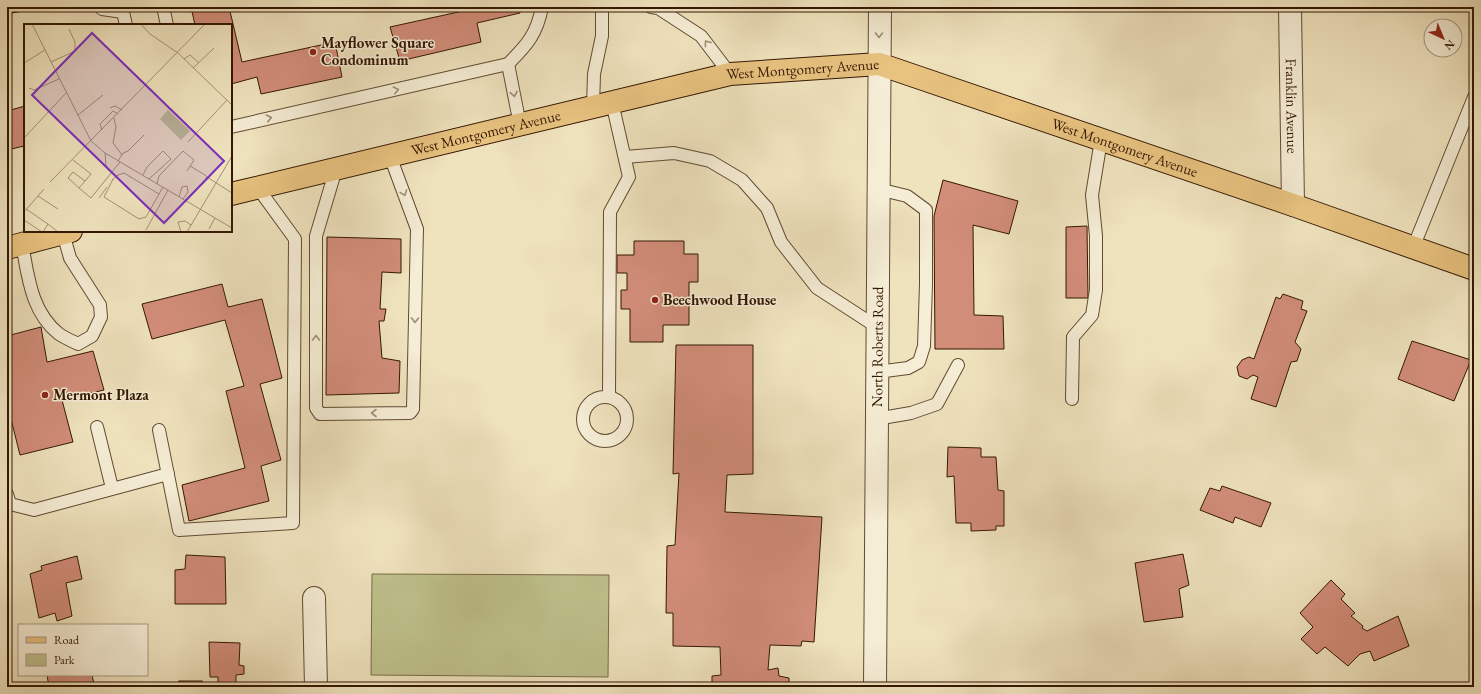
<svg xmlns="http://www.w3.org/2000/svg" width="1481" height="694" font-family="'EB Garamond',serif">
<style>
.green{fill:#bfc28d;stroke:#796c48}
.building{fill:#d28d79;stroke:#331703}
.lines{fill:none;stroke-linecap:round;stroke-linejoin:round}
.lane-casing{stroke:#624a32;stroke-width:14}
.street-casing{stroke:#624a32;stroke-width:24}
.primary-casing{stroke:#331703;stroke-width:24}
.lane{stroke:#f5edd5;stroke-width:12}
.street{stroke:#f5edd5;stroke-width:22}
.primary{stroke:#e8c27f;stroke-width:22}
.oneway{stroke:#9e8d76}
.poi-dot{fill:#8f2418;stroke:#f5edd5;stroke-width:1.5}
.labels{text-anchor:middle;stroke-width:3;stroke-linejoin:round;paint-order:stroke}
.poi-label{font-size:15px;font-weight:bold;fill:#331703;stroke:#f5edd5;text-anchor:start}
.street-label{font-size:15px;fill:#331703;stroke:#f5edd5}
.inset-road{fill:none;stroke:#a49173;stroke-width:1}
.view{fill:#7b2cbf;fill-opacity:0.15;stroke:#7b2cbf;stroke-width:2}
.inset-edge{fill:none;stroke:#331703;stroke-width:2}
</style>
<rect width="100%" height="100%" fill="#efe3be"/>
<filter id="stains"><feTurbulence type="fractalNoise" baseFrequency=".005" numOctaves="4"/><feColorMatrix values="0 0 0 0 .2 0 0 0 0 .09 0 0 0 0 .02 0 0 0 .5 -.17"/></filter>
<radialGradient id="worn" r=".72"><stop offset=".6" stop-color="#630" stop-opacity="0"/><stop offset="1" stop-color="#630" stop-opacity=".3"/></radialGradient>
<polygon class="green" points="372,574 609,575 608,677 371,675"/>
<g class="building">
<polygon points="7,7 36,7 37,8 7,14"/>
<polygon points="191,7 229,7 242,62 335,42 342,77 261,94 257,77 231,84 231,25 195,25"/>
<polygon points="481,7 519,7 520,13 477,23 481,42 400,61 390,27"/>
<polygon points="25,106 25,152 24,146 7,150 7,111"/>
<polygon points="943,180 1018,201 1009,234 973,225 974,315 1003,316 1004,349 935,349 934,216"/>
<polygon points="1087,226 1088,298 1066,298 1066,227"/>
<polygon points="327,237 401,239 401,273 382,272 380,309 386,309 384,321 379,321 382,358 400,361 399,393 326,395"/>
<polygon points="634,241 684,241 684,254 698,254 698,282 689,282 689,325 663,325 663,342 630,342 630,309 621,309 621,290 627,290 627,273 617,273 617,255 634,255"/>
<polygon points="222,284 228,307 262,299 282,378 260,384 281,460 261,466 269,501 189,521 182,485 245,468 226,391 244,386 225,320 152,339 142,304"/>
<polygon points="1283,294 1303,301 1301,309 1307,311 1295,342 1301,349 1297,361 1291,362 1276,407 1251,399 1258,377 1253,375 1247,379 1239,376 1237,367 1242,360 1249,357 1254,359 1276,297 1280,299"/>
<polygon points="41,327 47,362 93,351 104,390 62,400 73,442 20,455 9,411 7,412 7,336"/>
<polygon points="1412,341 1471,360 1454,401 1398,379"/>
<polygon points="676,345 753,345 753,474 727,475 725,512 822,517 814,642 802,641 801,646 770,645 768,670 778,668 779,676 789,678 789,687 712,687 712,676 721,675 720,647 673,646 673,613 666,613 667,546 675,545 679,473 673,474"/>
<polygon points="948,447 981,448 981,457 996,457 998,490 1004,491 1004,526 996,526 996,530 971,531 971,523 956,523 954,476 947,477"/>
<polygon points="1222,486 1271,503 1261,527 1235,517 1233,523 1200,510 1210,488 1220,491"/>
<polygon points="1183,554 1189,585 1179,589 1183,617 1144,622 1135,563"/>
<polygon points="186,555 225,557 226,604 175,604 175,570 185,569"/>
<polygon points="77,556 82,579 66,583 72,616 57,621 55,613 39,618 30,574 42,570 41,566"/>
<polygon points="1331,580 1345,594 1341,599 1355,613 1351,616 1363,626 1362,628 1367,631 1398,616 1409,646 1374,661 1370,651 1360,654 1348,666 1325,647 1317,654 1301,639 1313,627 1300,613"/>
<polygon points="209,642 240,643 239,665 244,666 244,674 236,675 236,686 218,686 218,677 210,677"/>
<polygon points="47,675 92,675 94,684 83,687 49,687"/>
<rect x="179" y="681" width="23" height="6"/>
<polygon points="963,684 1013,686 963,687"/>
</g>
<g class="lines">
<g class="lane-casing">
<g id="lane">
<polyline points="102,7 102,9 123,12 126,25"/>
<polyline points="163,7 167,25"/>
<polyline points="651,7 658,8 701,36 730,74"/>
<polyline points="508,64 520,125"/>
<polyline points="593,107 594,74 602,36 602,7"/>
<path d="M231 127 508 64C527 45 537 34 542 7"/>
<polyline points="625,157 674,153 710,161 742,180 767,208 781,242 817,288 877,327"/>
<polyline points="336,169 316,236 316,408 320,414 410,413 413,409 417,229 390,156"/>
<path d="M22 244C28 276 31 312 59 334 65 338 72 341 78 344L92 336 101 317 100 305 70 258 63 233"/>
<polyline points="1413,248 1474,97"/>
<polyline points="877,372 908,368 919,362 924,346 926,284 926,210 907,196 878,189"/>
<polyline points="609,397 610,212 629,177 612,102"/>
<circle cx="605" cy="419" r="22"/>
<polyline points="1072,399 1073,337 1092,315 1096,290 1096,236 1092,195 1101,140"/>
<polyline points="876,419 911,413 937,404 958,365"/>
<polyline points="97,427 112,488"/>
<polyline points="159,430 179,530 293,523 295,239 258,188"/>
<polyline points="7,494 10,504 34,510 168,474"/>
</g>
</g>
<g class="street-casing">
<g id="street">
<path id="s1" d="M1290 7 1293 205"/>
<polyline points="314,598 316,687"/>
<path id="s2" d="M875 687 880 7"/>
</g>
</g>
<g class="primary-casing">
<g id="primary">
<path id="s3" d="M231 194 730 74 879 64 1293 205 1474 269"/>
<polyline points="7,248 71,231"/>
</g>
</g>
<use href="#lane" class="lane"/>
<use href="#street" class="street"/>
<use href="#primary" class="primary"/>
</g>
<defs><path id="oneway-chevron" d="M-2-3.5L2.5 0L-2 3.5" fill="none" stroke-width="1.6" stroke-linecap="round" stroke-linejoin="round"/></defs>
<g class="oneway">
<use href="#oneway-chevron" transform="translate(879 35) rotate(91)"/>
<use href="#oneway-chevron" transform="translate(707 43) rotate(-126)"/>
<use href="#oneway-chevron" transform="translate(396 90) rotate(-13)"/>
<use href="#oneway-chevron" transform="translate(514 94) rotate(79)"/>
<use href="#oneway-chevron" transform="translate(269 118) rotate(-13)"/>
<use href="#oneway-chevron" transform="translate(404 193) rotate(70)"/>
<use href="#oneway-chevron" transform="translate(415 320) rotate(91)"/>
<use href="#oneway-chevron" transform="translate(316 338) rotate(-90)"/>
<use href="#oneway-chevron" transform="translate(374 413) rotate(180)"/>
</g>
<g class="poi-dot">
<circle cx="313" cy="52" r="4"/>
<circle cx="655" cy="300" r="4"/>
<circle cx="45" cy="395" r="4"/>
</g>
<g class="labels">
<g class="poi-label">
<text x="321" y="48">Mayflower Square<tspan x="321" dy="17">Condominum</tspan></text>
<text x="663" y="305">Beechwood House</text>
<text x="53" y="400">Mermont Plaza</text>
</g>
<g class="street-label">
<text dy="5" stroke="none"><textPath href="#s3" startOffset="586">West Montgomery Avenue</textPath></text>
<text dy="5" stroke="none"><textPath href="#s1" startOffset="99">Franklin Avenue</textPath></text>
<text dy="5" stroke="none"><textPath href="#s3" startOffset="262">West Montgomery Avenue</textPath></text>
<text dy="5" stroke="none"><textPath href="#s3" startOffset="922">West Montgomery Avenue</textPath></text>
<text dy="5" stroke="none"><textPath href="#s2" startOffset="340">North Roberts Road</textPath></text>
</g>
</g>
<g transform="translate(24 24)">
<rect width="208" height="208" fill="#efe3be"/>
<path d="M144 86 166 107 157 116 136 95Z" fill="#bfc28d"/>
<path class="inset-road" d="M8 0 67 117 81 129 208 204M117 0 126 10 154 29 208 81M160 35 166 31 175 39M27 38 51 27V18L45 5M0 39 21 26M169 44 190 24M5 64 10 66 35 55M86 84 91 82 98 86M54 91 79 71M90 94 92 103 89 119 98 131M78 106 76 100 89 87 94 90M0 114 42 69M164 118 203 76M81 129 82 142 86 147M49 136 67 150 61 157M94 137 99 129 104 127 120 111M166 142 181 151 183 153 179 160M119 151 123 143 139 127 147 135 125 155M183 153 208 169M89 155 80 173 115 195 122 193 139 163M88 156 94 151 100 149 135 170M26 158 181 0M133 160 135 152 159 127 170 136 163 147M55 164 61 157 49 148 44 154 55 164 67 174 96 138M14 172 34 185M155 173 158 163 163 162 164 168 159 175M75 174 83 163M2 185 24 200 19 208M0 188 20 165M0 196 18 208M24 200 34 208M185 205 191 194M122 206 144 166M157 208 154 198 161 197 167 201M163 208 208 132"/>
<path class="view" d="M68 9 200 137 140 199 8 71Z"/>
<rect width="208" height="208" class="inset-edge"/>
</g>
<rect width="1481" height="694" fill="none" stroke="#efe3be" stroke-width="24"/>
<rect x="8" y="8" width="1465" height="678" fill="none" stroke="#331703" stroke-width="2"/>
<rect x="12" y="12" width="1457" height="670" fill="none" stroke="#331703"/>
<rect x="18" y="624" width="130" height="52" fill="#f5edd5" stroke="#a79781"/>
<rect x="26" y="637" width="20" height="6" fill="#e8c27f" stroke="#a79781"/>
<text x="54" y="644" font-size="12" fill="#331703">Road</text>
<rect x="26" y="654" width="20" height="12" fill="#bfc28d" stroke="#a79781"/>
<text x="54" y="664" font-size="12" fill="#331703">Park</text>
<g transform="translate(1443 38) rotate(136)"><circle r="19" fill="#f5edd5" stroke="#a79781"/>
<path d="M0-3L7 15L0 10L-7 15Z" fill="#8f2418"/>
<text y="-6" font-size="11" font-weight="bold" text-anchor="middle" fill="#331703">N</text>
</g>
<rect width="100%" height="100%" filter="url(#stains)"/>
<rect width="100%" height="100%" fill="url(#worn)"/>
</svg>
